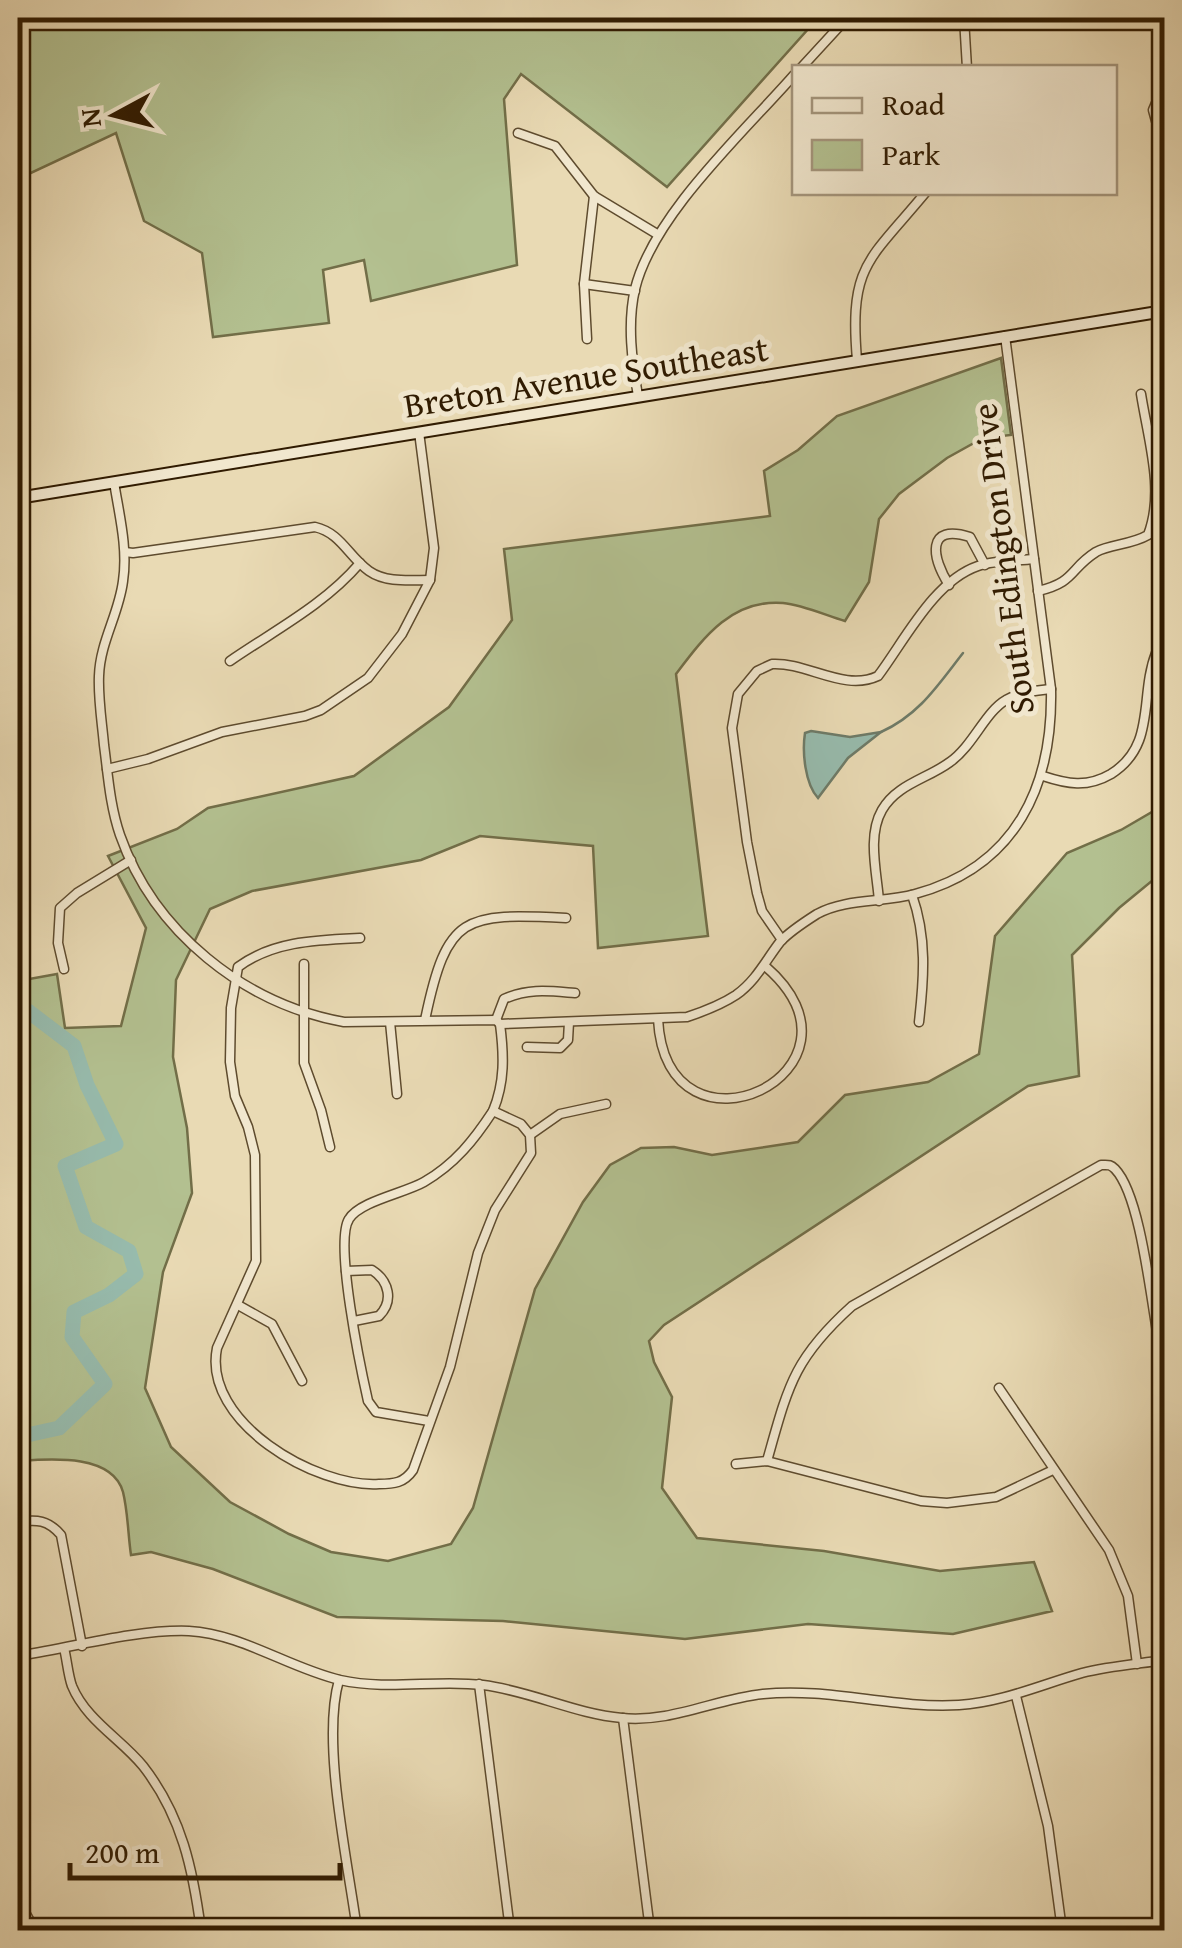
<svg xmlns="http://www.w3.org/2000/svg" width="1182" height="1948" font-family="'Gentium Book Plus',serif">
<style>
.green{fill:#b3c090;stroke:#726e48;stroke-width:2.5}
.water{fill:#97bbad;stroke:#6e7b68;stroke-width:2.5}
.lines{fill:none;stroke-linecap:round;stroke-linejoin:round}
.stream{stroke:#6e7b68;stroke-width:2.5}
.river{stroke:#97bbad;stroke-width:15}
.minor-casing{stroke:#5e4b2e;stroke-width:11}
.secondary-casing{stroke:#301b01;stroke-width:14}
.minor{stroke:#f1e7ce;stroke-width:8}
.secondary{stroke:#f1e7ce;stroke-width:10}
.labels{text-anchor:middle;stroke-width:10;stroke-linejoin:round;paint-order:stroke}
.street-label{font-size:35px;fill:#301b01;stroke:#f1e7ce}
</style>
<rect width="100%" height="100%" fill="#e9dab4"/>
<filter id="stains"><feTurbulence type="fractalNoise" baseFrequency=".002" numOctaves="4"/><feColorMatrix values="0 0 0 0 .2 0 0 0 0 .09 0 0 0 0 .02 0 0 0 .5 -.17"/></filter>
<radialGradient id="worn" r=".72"><stop offset=".6" stop-color="#630" stop-opacity="0"/><stop offset="1" stop-color="#630" stop-opacity=".3"/></radialGradient>
<g class="green">
<polygon points="18,18 818,18 667,187 521,74 504,99 517,265 371,301 364,260 323,270 329,323 213,337 202,253 144,221 116,133 18,179"/>
<path d="M1001 358 1011 435 983 438 947 458 899 494 879 519 869 582 845 621C825 615 803 605 783 603 732 599 704 637 676 674L708 936 598 948 593 846 480 836 421 860 252 891 210 909 176 980 173 1057 187 1128 192 1193 163 1272 145 1388 171 1447 230 1502 289 1534 331 1552 388 1561 451 1544 473 1508 535 1289 583 1202 610 1165 641 1148 674 1147 712 1155 798 1142 845 1095 928 1082 979 1054 995 936 1067 853 1121 830 1164 805V871L1119 908 1072 955 1079 1076 1028 1086 664 1325 649 1341 654 1362 672 1397 662 1488 697 1538 824 1551 940 1571 1034 1562 1052 1611 953 1634 808 1624 685 1639 503 1621 337 1617 213 1569 151 1552 131 1555C128 1535 128 1512 123 1492 112 1453 49 1459 18 1461V981L57 974 65 1028 121 1026 146 928 108 856 177 829 208 808 354 776 449 707 512 620 504 549 770 516 764 471 798 450 837 416Z"/>
</g>
<path class="water" d="M811 731 850 737 881 732 848 758 818 798C805 784 802 752 805 733Z"/>
<g class="lines">
<g class="stream">
<polyline points="419,25 430,18"/>
<path d="M881 732C919 715 938 685 963 653"/>
</g>
<polyline class="river" points="18,1009 28,1011 74,1046 87,1085 116,1144 65,1166 86,1227 129,1251 136,1274 109,1295 74,1312 72,1337 105,1384 59,1428 18,1437"/>
<g class="minor-casing">
<g id="minor">
<polyline points="964,18 967,68"/>
<polyline points="801,68 847,18"/>
<polyline points="1164,100 1156,103 1153,110 1156,121 1164,124"/>
<polyline points="518,133 555,146 594,196 657,234"/>
<polyline points="584,284 635,291"/>
<polyline points="587,339 584,284 594,196"/>
<path d="M857 360C849 264 869 261 926 192"/>
<path d="M638 396C632 361 627 324 635 289 653 215 744 132 794 75"/>
<path d="M114 482C119 514 128 548 123 581 119 614 100 642 99 676 98 699 102 722 104 745 108 775 110 806 120 835 154 932 244 1004 344 1022L496 1020 500 1024 687 1017C705 1011 721 1005 736 995 756 981 766 960 780 942 789 932 806 921 817 914 846 898 883 903 915 894 1016 867 1053 786 1051 689L1005 336"/>
<path d="M125 552 133 553 315 527C341 533 348 556 369 571 386 583 410 580 430 580"/>
<path d="M949 585C932 558 925 523 970 537L985 565"/>
<path d="M1038 591C1076 582 1069 569 1096 552 1110 544 1131 545 1148 535 1165 491 1148 439 1141 394"/>
<path d="M230 661C275 630 324 605 360 563"/>
<polyline points="107,769 148,759 222,732 305,716 321,710 368,678 402,634 430,580 434,548 419,432"/>
<path d="M1043 776C1067 784 1087 788 1111 774 1157 745 1139 697 1156 653"/>
<polyline points="18,847 24,870"/>
<path d="M912 895C927 937 924 978 919 1022"/>
<path d="M879 901C877 873 867 836 882 810 897 784 927 779 950 762 973 746 985 712 1006 700 1019 692 1036 691 1051 689"/>
<path d="M360 938C317 940 273 941 238 967L231 1008 230 1062 235 1096 248 1127 255 1155 256 1261 217 1348C202 1422 316 1488 379 1484 394 1484 404 1483 413 1470L450 1367 478 1253 495 1210 531 1153 530 1135 521 1124 493 1111C505 1082 504 1055 500 1024"/>
<path d="M782 940 762 911 757 893 747 842 732 728 738 694 757 671 772 664C807 662 844 692 878 676 905 640 934 581 978 566 995 560 1017 561 1034 559"/>
<polyline points="304,964 304,1063 321,1110 330,1147"/>
<polyline points="64,969 58,943 60,908 77,893 131,860"/>
<path d="M658 1019C666 1175 887 1071 765 966"/>
<path d="M425 1020C447 914 464 913 566 918"/>
<path d="M496 1020 504 999C529 988 549 991 575 993"/>
<polyline points="390,1022 397,1094"/>
<polyline points="527,1047 560,1048 568,1040 569,1022"/>
<polyline points="530,1135 560,1114 606,1104"/>
<path d="M346 1271 372 1270C389 1281 394 1301 379 1316L354 1321"/>
<polyline points="238,1305 272,1324 302,1381"/>
<polyline points="999,1388 1109,1550 1128,1596 1137,1664"/>
<path d="M429 1421 376 1412 368 1401C361 1370 334 1242 349 1219 360 1201 405 1193 424 1182 455 1164 474 1140 493 1111"/>
<path d="M767 1461C788 1387 793 1359 852 1306L1101 1165C1108 1165 1110 1164 1115 1169 1144 1199 1153 1326 1164 1370"/>
<polyline points="736,1464 767,1461 921,1501 947,1503 996,1497 1053,1470"/>
<path d="M18 1522C37 1519 48 1520 61 1535L82 1646"/>
<path d="M64 1648C67 1660 68 1675 72 1686 86 1720 121 1739 143 1766 182 1816 193 1870 201 1930"/>
<path d="M18 1656C69 1648 138 1629 189 1631 242 1634 289 1668 340 1680 390 1691 435 1679 483 1685 531 1691 575 1714 622 1718 671 1723 715 1699 763 1694 829 1687 893 1709 959 1705 1003 1702 1040 1685 1082 1673 1109 1666 1138 1664 1164 1660"/>
<path d="M339 1680C321 1742 348 1862 357 1930"/>
<polyline points="479,1684 510,1930"/>
<polyline points="1016,1696 1048,1826 1062,1930"/>
<polyline points="623,1718 650,1930"/>
<polyline points="18,1900 35,1930"/>
</g>
</g>
<g class="secondary-casing">
<polyline id="secondary" points="18,498 1164,311"/>
</g>
<use href="#minor" class="minor"/>
<use href="#secondary" class="secondary"/>
</g>
<g class="labels">
<g class="street-label">
<text transform="translate(586 377) rotate(-9)" y="12">Breton Avenue Southeast</text>
<text transform="translate(1003 559) rotate(-97)" y="12">South Edington Drive</text>
</g>
</g>
<rect width="1182" height="1948" fill="none" stroke="#e9dab4" stroke-width="60"/>
<rect x="20" y="20" width="1142" height="1908" fill="none" stroke="#301b01" stroke-width="5"/>
<rect x="30" y="30" width="1122" height="1888" fill="none" stroke="#301b01" stroke-width="2.5"/>
<rect x="792" y="65" width="325" height="130" fill="#f1e7ce" stroke="#a4957c" stroke-width="2.5"/>
<rect x="812" y="98" width="50" height="15" fill="#f1e7ce" stroke="#a4957c" stroke-width="2.5"/>
<text x="882" y="115" font-size="30" fill="#301b01">Road</text>
<rect x="812" y="140" width="50" height="30" fill="#b3c090" stroke="#a4957c" stroke-width="2.5"/>
<text x="882" y="165" font-size="30" fill="#301b01">Park</text>
<g transform="translate(115 115) rotate(263)" stroke="#f1e7ce" stroke-width="8" paint-order="stroke">
<path d="M0-8L18 38L0 25L-18 38Z" fill="#301b01"/>
<text y="-15" font-size="28" font-weight="bold" text-anchor="middle" fill="#301b01">N</text>
</g>
<path d="M70 1863v15h270v-15" fill="none" stroke="#301b01" stroke-width="5"/>
<text x="85" y="1863" font-size="30" fill="#301b01" stroke="#f1e7ce" stroke-width="8" paint-order="stroke">200 m</text>
<rect width="100%" height="100%" filter="url(#stains)"/>
<rect width="100%" height="100%" fill="url(#worn)"/>
</svg>
